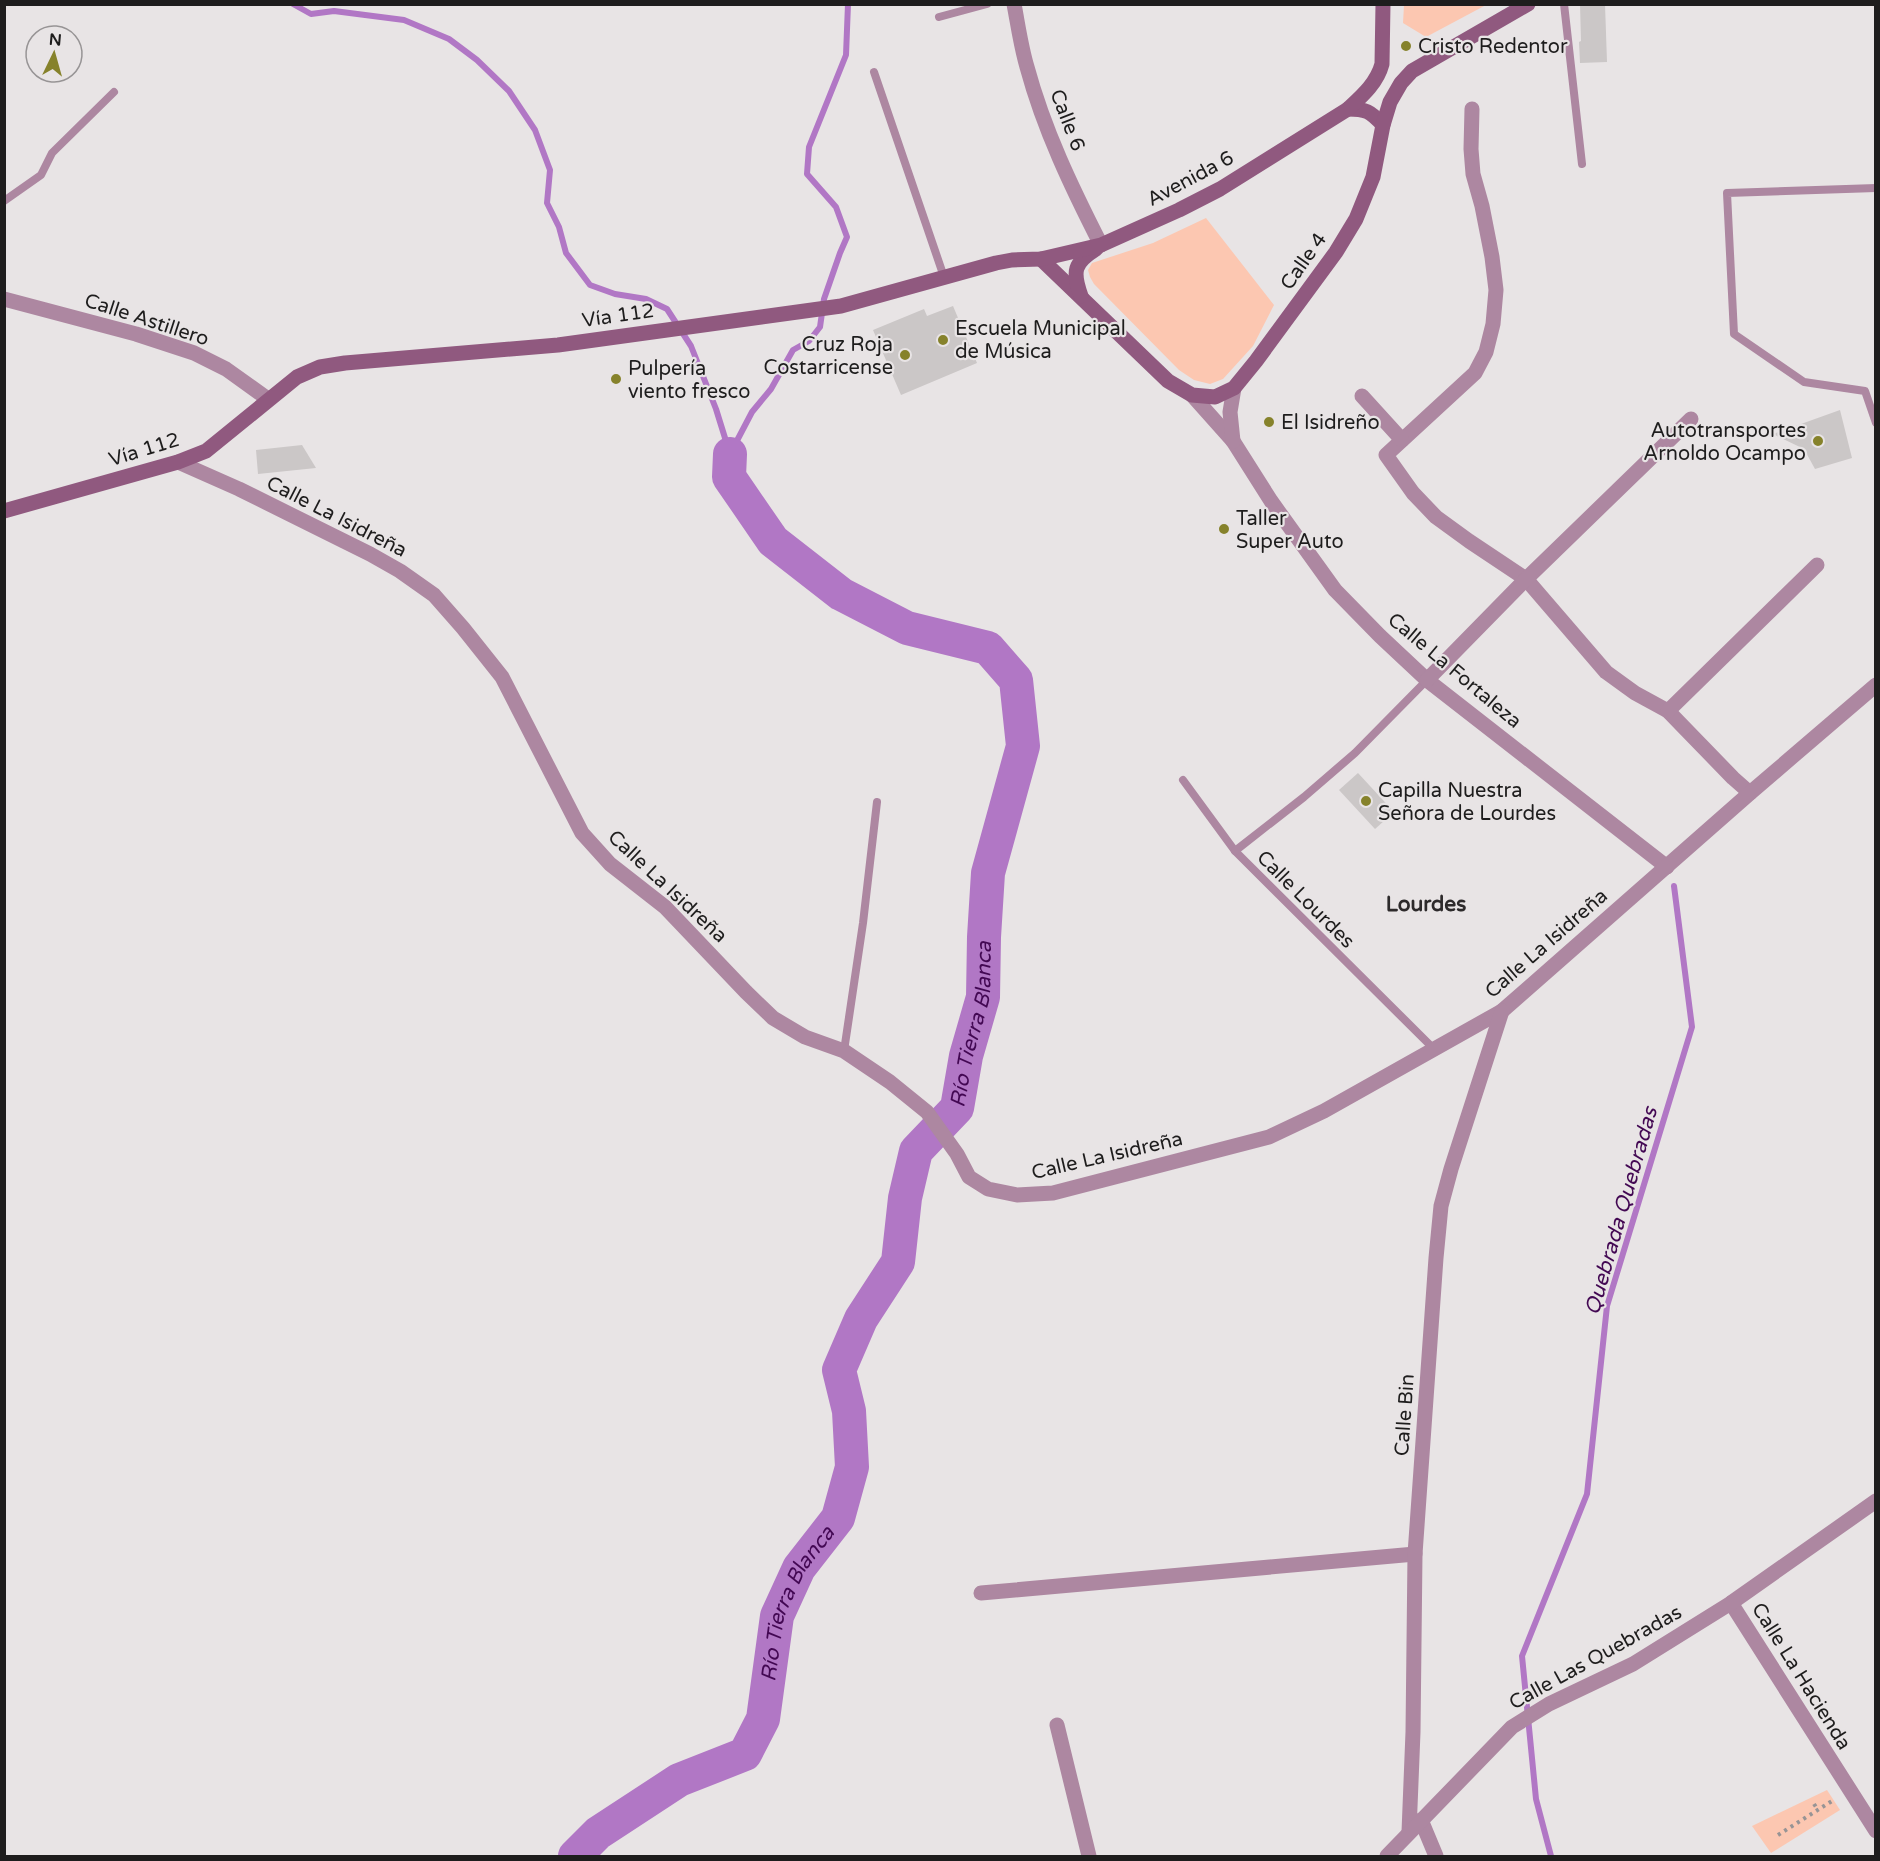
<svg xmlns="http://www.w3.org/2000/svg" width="1880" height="1861" font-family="'Varela Round',sans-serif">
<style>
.green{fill:#fcc7b1}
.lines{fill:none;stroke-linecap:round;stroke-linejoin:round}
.stream{stroke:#b177c5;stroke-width:6}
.river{stroke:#b177c5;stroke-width:34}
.building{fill:#cbc7c7}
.path{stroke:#979495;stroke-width:4;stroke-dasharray:3 4.5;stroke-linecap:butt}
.service{stroke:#ad87a1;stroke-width:8}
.minor{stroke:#ad87a1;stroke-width:15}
.secondary{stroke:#90597f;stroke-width:15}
.poi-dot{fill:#86822b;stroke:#e8e4e5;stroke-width:2}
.labels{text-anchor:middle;stroke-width:4.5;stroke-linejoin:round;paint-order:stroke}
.poi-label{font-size:20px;fill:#1e1d1d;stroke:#e8e4e5;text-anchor:start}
.street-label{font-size:20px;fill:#1e1d1d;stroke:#e8e4e5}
.neighbourhood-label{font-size:21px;font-weight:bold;fill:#2d2a2b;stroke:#e8e4e5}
.water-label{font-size:21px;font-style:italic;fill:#430853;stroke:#e8e4e5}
</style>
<rect width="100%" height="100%" fill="#e8e4e5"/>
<g class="green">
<polygon points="1404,5 1404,4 1486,5 1426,37 1403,23"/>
<polygon points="1206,218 1274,305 1253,346 1223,379 1210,384 1194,380 1179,370 1094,284 1090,277 1088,270 1092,263 1153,243"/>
<polygon points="1827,1790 1840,1810 1771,1853 1752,1826"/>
</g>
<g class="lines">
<g class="stream">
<polyline points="293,4 311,14 334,11 404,20 449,39 477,60 509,91 535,130 550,170 547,203 559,227 566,253 590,285 615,294 646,299 667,309 691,346 716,409 730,454"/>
<polyline points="730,454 752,412 771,389 793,350 809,341 820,327 824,299 840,253 847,237 836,207 807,174 809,147 846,55 848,4"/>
<polyline points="1551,1856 1536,1799 1522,1656 1587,1494 1607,1306 1692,1027 1674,886"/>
</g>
<path class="river" id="s1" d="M575 1856 598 1833 679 1780 745 1754 763 1719 777 1616 799 1568 838 1518 852 1467 849 1411 839 1370 861 1319 898 1262 905 1198 916 1151 957 1108 966 1056 983 997 984 937 988 873 1023 746 1016 680 988 648 907 628 841 594 773 541 729 477 730 454"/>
</g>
<g class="building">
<polygon points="1580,4 1605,4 1607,62 1580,63 1579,42 1581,41"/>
<polygon points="953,306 977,363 901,395 873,330 924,309 927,316"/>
<polygon points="1840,410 1852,458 1815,469 1804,449 1773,434"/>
<polygon points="302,445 316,468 258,474 256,450"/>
<polygon points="1358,773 1394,812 1375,829 1339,790"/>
</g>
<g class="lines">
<g class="path">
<polyline points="1814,1804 1818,1810"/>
<polyline points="1778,1835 1832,1801"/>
</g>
<g class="service">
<polyline points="1564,4 1582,164"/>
<polyline points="939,17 987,4"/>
<polyline points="874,72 944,277"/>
<polyline points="1876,188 1727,193 1734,334 1804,382 1865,391 1876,423"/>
<polyline points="4,201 41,175 52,153 114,92"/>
<polyline points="1183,780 1235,851 1435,1050"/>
<polyline points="1235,851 1304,797 1355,753 1427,680"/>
<polyline points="844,1051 863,923 877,802"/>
</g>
<g class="minor">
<path d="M1014 4C1018 25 1021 47 1027 67 1044 130 1072 188 1101 245"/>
<polyline points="1472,109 1471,149 1473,174 1482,206 1492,257 1496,290 1493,324 1486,352 1475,373 1386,455 1413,493 1436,517 1469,541 1526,579 1606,672 1635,693 1668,711 1733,778 1750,793"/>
<polyline points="4,299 136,334 194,353 226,369 268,399"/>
<polyline points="1192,395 1233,441 1271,501 1335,590 1380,636 1427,680 1667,867"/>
<polyline points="1362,396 1402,440"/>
<polyline points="1233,441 1230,412 1234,388"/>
<polyline points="178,462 239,489 370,554 400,571 434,595 463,628 502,677 582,833 610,864 665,907 746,992 773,1018 805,1037 844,1051 890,1082 927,1112 957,1154 969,1177 988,1189 1017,1195 1053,1193 1269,1137 1324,1111 1502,1011 1750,793 1876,685"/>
<polyline points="1427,680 1526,579 1691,419"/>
<polyline points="1668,711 1817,565"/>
<polyline points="981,1593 1415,1554"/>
<polyline points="1731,1603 1876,1831"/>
<polyline points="1057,1725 1089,1856"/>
<polyline points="1421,1820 1436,1856"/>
<polyline points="1409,1832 1413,1732 1415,1554 1436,1258 1441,1206 1451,1169 1502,1011"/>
<polyline points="1387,1856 1512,1727 1549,1704 1633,1664 1731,1603 1876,1501"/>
</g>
<g class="secondary">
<path d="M1348 109C1366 109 1370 111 1383 125"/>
<polyline points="1041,259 1168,381 1192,395 1215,397 1234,388 1256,361 1336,252 1356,219 1373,177 1383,125 1390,102 1401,83 1412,71 1528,4"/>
<path d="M1081 296C1072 271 1074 263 1096 249"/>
<path d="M4 511 178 462 206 451 297 377 320 367 345 363 558 345 841 306 996 263 1012 260 1041 259 1101 245 1179 210 1220 189 1348 109C1362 96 1377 83 1382 64L1383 4"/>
</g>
</g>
<g class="poi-dot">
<circle cx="1406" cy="46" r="6"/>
<circle cx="943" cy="340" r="6"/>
<circle cx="905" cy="355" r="6"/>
<circle cx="616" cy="379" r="6"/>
<circle cx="1269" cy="422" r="6"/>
<circle cx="1818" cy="441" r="6"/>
<circle cx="1224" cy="529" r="6"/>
<circle cx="1366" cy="801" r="6"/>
</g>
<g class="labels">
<g class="poi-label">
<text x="1418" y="53">Cristo Redentor</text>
<text x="955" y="335">Escuela Municipal<tspan x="955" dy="23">de Música</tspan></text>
<text x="893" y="351" text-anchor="end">Cruz Roja<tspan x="893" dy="23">Costarricense</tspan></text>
<text x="628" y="375">Pulpería<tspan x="628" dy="23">viento fresco</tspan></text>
<text x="1281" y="429">El Isidreño</text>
<text x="1806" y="437" text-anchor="end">Autotransportes<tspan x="1806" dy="23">Arnoldo Ocampo</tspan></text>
<text x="1236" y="525">Taller<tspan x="1236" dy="23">Super Auto</tspan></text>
<text x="1378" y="797">Capilla Nuestra<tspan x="1378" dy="23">Señora de Lourdes</tspan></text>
</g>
<g class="street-label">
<text transform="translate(1068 120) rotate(69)" y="7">Calle 6</text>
<text transform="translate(1190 178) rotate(-28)" y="7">Avenida 6</text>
<text transform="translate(1303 261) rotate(-55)" y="7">Calle 4</text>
<text transform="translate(618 315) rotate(-8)" y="7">Vía 112</text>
<text transform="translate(147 319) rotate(18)" y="7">Calle Astillero</text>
<text transform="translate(144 449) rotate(-17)" y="7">Vía 112</text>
<text transform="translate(337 516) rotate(27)" y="7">Calle La Isidreña</text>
<text transform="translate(1455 670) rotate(40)" y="7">Calle La Fortaleza</text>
<text transform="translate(668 886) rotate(43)" y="7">Calle La Isidreña</text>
<text transform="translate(1306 899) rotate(45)" y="7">Calle Lourdes</text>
<text transform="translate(1546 943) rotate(-41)" y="7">Calle La Isidreña</text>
<text transform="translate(1107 1155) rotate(-13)" y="7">Calle La Isidreña</text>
<text transform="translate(1404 1415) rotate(-86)" y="7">Calle Bin</text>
<text transform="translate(1595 1657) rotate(-29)" y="7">Calle Las Quebradas</text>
<text transform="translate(1802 1676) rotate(58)" y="7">Calle La Hacienda</text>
</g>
<g class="neighbourhood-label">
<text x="1426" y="911">Lourdes</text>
</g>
<g class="water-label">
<text dy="7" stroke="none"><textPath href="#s1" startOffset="992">Río Tierra Blanca</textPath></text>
<text transform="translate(1621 1211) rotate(-74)" y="7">Quebrada Quebradas</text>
<text dy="7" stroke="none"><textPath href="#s1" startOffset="362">Río Tierra Blanca</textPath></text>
</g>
</g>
<rect width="1880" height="1861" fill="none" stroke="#1e1d1d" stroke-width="12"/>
<g transform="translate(54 54) rotate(5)"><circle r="28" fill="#e8e4e5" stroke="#979495" stroke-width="1.5"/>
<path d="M0-4.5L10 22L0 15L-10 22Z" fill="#86822b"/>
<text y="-9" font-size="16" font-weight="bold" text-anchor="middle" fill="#1e1d1d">N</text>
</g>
</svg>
